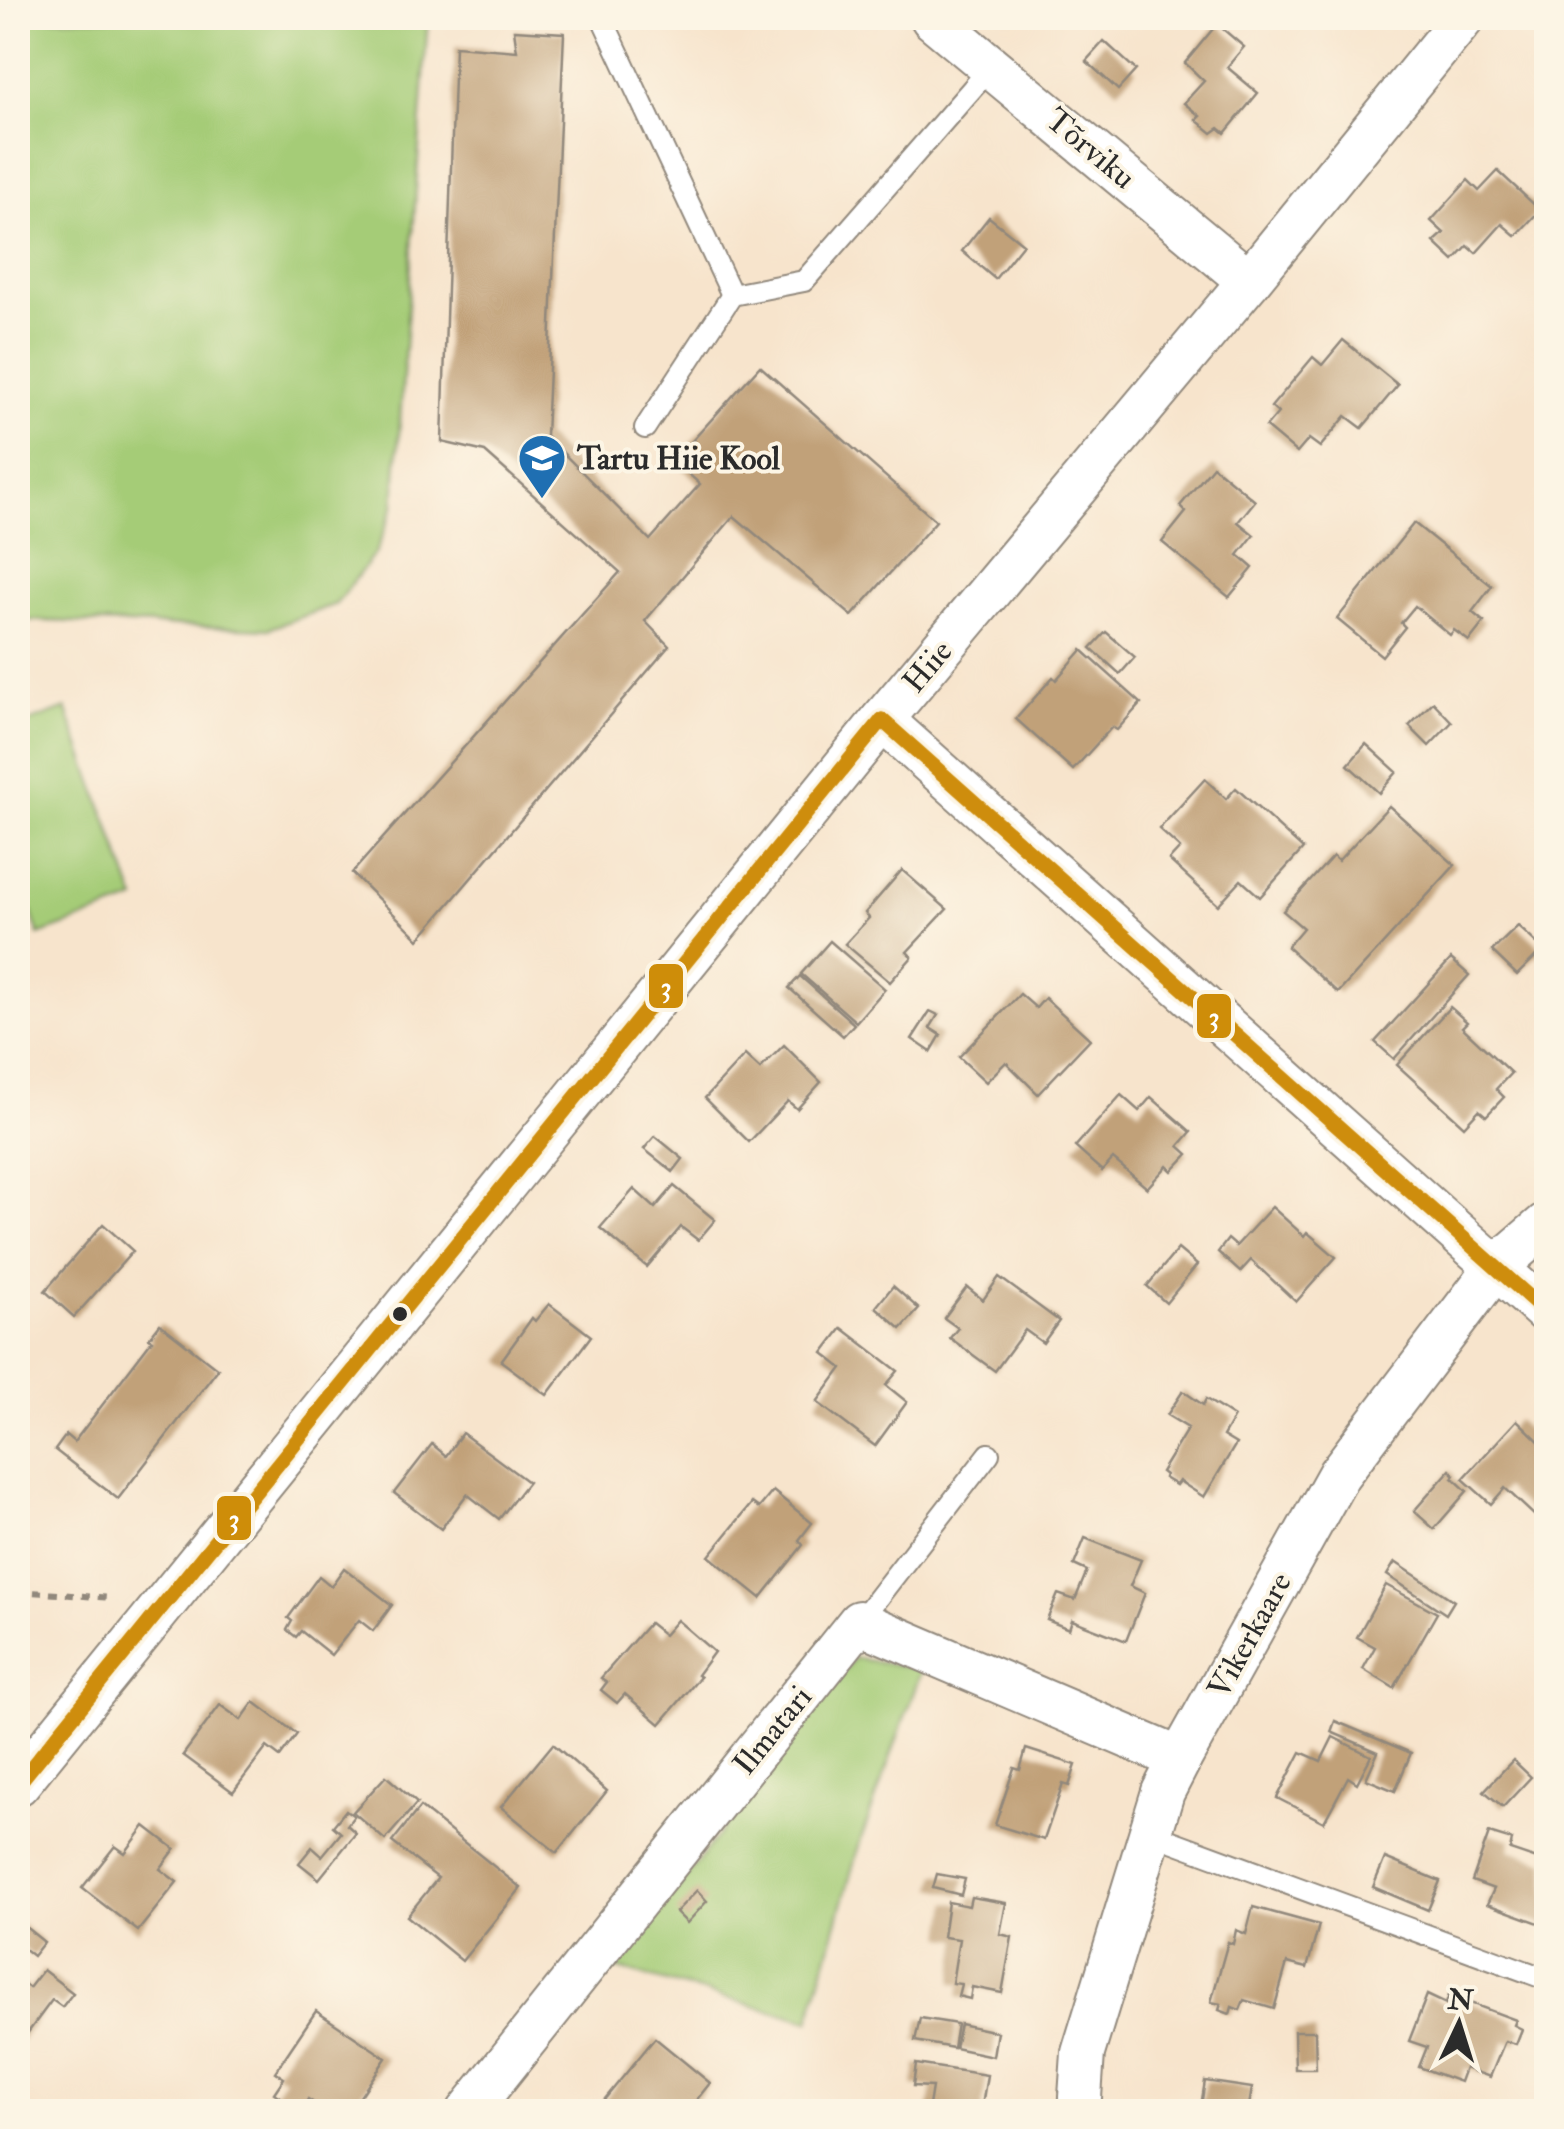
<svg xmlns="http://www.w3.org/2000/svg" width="1564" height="2129" font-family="'IM FELL Double Pica',serif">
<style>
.green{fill:#a5cc77;stroke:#687c51;stroke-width:2.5}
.building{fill:#c1a179}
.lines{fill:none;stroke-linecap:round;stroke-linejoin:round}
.lane-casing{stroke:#91887c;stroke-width:24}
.street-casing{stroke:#91887c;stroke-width:46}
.path{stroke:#91887c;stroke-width:6;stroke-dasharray:8 8;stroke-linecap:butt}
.lane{stroke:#fff;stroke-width:20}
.street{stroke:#fff;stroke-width:42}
.bus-1-casing{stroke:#fcf5e5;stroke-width:22}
.bus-1{stroke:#ce8d09;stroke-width:15}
.bus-dot{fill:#2b2b2b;stroke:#fcf5e5;stroke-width:4}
.labels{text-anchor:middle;stroke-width:8;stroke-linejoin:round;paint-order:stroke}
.street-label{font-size:32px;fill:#2b2b2b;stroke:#fcf5e5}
.poi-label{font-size:32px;font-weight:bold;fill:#2b2b2b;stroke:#fcf5e5;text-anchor:start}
.line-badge{stroke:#fcf5e5;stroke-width:4}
.badge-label{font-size:28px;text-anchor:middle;font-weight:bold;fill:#fff}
</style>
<rect width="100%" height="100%" fill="#fcf5e5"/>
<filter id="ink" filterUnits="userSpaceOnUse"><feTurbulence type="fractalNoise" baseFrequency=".01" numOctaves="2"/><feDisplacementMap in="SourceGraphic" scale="20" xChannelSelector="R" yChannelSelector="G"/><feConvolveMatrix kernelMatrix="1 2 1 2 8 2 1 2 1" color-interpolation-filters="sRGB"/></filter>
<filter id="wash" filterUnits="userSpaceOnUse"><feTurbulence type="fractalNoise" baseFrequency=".0048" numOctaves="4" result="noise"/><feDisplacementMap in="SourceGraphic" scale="40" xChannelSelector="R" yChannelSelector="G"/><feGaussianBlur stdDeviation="2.25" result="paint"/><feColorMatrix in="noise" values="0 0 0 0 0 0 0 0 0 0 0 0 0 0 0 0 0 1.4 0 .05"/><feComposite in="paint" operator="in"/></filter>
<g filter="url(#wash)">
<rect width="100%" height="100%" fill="#f7e4cc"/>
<g class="green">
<polygon points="18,18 428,18 394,506 376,552 336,604 268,629 18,620"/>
<polygon points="66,708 136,900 39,935 18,876 18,726"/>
<polygon points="854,1658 922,1669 859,1845 809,2021 616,1968"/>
</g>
<g id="blocks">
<g class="building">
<polygon points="1217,24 1244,47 1227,67 1258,93 1225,133 1219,128 1212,133 1196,120 1200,116 1184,103 1204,81 1185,63"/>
<polygon points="514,30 564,33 546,436 650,540 700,484 674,461 760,366 936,521 852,616 734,516 645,621 669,646 419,939 352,873 620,572 485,452 442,442 455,46 517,51"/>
<polygon points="1104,41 1136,70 1118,90 1086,61"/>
<polygon points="1498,171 1540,210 1516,236 1502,224 1476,253 1468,246 1454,261 1434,242 1444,233 1431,221 1468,180 1479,191"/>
<polygon points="989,217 1023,244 995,279 962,251"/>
<polygon points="1343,340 1398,385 1362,428 1346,416 1320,447 1309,439 1297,453 1266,427 1278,413 1271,407 1313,357 1322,365"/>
<polygon points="1213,466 1255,501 1238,522 1254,535 1238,555 1253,568 1229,597 1162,542 1186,512 1180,506"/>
<polygon points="1414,523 1492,586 1472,612 1484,622 1469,641 1454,630 1450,635 1415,606 1401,623 1405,627 1382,656 1337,619"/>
<polygon points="1106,632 1135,657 1120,674 1091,648"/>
<polygon points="1082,650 1141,703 1117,730 1112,727 1073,770 1016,719 1053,677 1056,680"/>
<polygon points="1433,702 1452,722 1429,746 1409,726"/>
<polygon points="1366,744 1397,772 1379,793 1348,765"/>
<polygon points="1205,779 1226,799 1236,788 1303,849 1260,897 1241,880 1218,905 1169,860 1180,848 1159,829"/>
<polygon points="1389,806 1455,865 1338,993 1287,947 1303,928 1283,911 1333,856 1338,861"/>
<polygon points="902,870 947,909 907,952 912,957 890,982 845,944 869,918 865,913"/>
<polygon points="1518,926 1543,949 1517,975 1492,951"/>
<polygon points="830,941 885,989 856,1022 801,974"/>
<polygon points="1451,959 1469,975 1394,1059 1375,1042"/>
<polygon points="800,976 854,1024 843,1036 789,988"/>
<polygon points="1020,994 1036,1008 1045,998 1090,1039 1038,1094 1006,1062 986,1082 959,1057"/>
<polygon points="1450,1007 1467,1022 1462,1027 1511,1073 1496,1089 1504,1097 1486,1116 1479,1110 1464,1126 1397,1065"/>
<polygon points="930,1011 938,1015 930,1028 941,1035 931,1052 912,1039"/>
<polygon points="784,1045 821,1082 797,1109 788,1101 749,1142 705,1098 745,1055 760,1069"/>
<polygon points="1121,1095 1139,1111 1151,1097 1191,1132 1179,1146 1188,1154 1172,1171 1167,1166 1147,1188 1113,1159 1102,1171 1075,1147"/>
<polygon points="655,1136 683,1159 673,1172 644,1149"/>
<polygon points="674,1186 715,1220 698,1240 681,1227 647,1267 600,1228 634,1189 655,1208"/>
<polygon points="1272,1207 1304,1236 1307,1232 1336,1257 1296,1302 1251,1260 1240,1272 1218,1252 1228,1239 1236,1246"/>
<polygon points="103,1224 133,1251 74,1317 45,1291"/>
<polygon points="1178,1249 1197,1265 1166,1303 1147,1286"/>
<polygon points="999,1277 1059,1321 1043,1343 1025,1330 995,1371 950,1338 958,1328 944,1318 967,1287 983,1300"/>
<polygon points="893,1286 919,1309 901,1329 876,1307"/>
<polygon points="549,1304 591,1336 547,1395 501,1361 532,1318 535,1321"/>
<polygon points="160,1324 218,1369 118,1499 55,1450 66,1435 74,1442 152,1340 149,1338"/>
<polygon points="842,1328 898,1371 886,1385 907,1402 875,1446 817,1402 842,1368 823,1353"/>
<polygon points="1183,1391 1203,1405 1206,1399 1234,1417 1223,1436 1236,1444 1204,1497 1179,1481 1176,1485 1164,1478 1165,1475 1161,1472 1188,1428 1167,1415"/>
<polygon points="1517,1420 1546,1448 1546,1509 1538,1519 1505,1488 1491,1504 1463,1479"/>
<polygon points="462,1433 528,1482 499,1519 467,1494 441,1529 394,1493 432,1444 446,1456"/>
<polygon points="1450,1470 1455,1475 1453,1478 1467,1491 1434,1529 1414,1511"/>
<polygon points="773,1491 812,1523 799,1540 803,1545 761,1598 709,1556 752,1503 759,1508"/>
<polygon points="1085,1538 1141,1560 1130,1586 1145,1593 1126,1641 1072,1620 1069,1629 1047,1620 1058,1594 1075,1600 1087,1571 1074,1565"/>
<polygon points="1395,1562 1454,1601 1446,1614 1387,1575"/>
<polygon points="344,1568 392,1605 373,1631 359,1620 331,1655 301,1631 296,1637 287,1630 292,1621 288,1618 319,1576 331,1586"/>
<polygon points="1386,1585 1437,1613 1394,1688 1363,1669 1375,1647 1357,1637"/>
<polygon points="677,1620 714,1652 697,1675 700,1677 660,1724 625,1694 617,1703 601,1690 607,1682 601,1678 649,1623 664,1635"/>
<polygon points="254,1702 297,1734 280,1757 267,1747 233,1792 183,1755 220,1705 241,1720"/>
<polygon points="1335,1721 1411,1753 1395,1791 1366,1779 1378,1752 1331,1732"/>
<polygon points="1333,1737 1371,1756 1357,1783 1348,1777 1324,1822 1277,1798 1301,1752 1321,1761"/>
<polygon points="553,1744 607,1791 557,1853 501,1807"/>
<polygon points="1026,1749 1076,1765 1069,1786 1063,1784 1044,1840 995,1825 1014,1768 1020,1770"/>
<polygon points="1513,1760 1531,1777 1503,1807 1484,1791"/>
<polygon points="386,1776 417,1803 385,1840 353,1812"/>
<polygon points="420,1807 521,1888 462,1961 407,1916 438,1878 392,1842"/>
<polygon points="346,1810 354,1816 347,1825 356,1833 319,1879 299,1863 312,1847 322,1856 341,1833 333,1826"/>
<polygon points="145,1826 175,1849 160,1869 177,1882 138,1931 82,1888 115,1846 125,1853"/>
<polygon points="1489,1833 1512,1840 1510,1850 1546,1862 1546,1919 1544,1925 1487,1904 1494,1889 1472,1881"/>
<polygon points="1385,1858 1440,1881 1428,1910 1373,1887"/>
<polygon points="937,1874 965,1879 961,1895 933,1888"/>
<polygon points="697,1890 707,1901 687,1923 676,1912"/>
<polygon points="971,1897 1006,1903 1000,1934 1012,1937 1002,1993 972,1987 970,1999 958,1996 961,1984 952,1983 959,1939 943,1937 948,1902 969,1906"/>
<polygon points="1253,1907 1319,1925 1307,1968 1287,1963 1274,2009 1244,2000 1240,2010 1232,2007 1230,2014 1219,2010 1221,2004 1211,2002 1228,1942 1233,1944 1236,1930 1246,1934"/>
<polygon points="18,1921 44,1942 33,1956 18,1944"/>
<polygon points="43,1970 73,1993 62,2007 52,2000 18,2046 18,1979 29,1988"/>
<polygon points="1427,1995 1446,2004 1449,1995 1516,2020 1514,2025 1522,2029 1516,2044 1505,2041 1490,2077 1465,2068 1460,2082 1419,2067 1427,2047 1409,2041"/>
<polygon points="316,2011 386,2058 350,2112 327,2112 308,2099 301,2111 274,2093 284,2078 275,2072"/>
<polygon points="920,2018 957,2024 953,2048 915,2041"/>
<polygon points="960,2024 997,2032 993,2056 955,2048"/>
<polygon points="1294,2031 1315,2031 1316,2069 1295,2069"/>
<polygon points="655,2038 710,2083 687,2112 618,2112 604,2100"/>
<polygon points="916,2064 987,2075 981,2112 928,2112 932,2087 913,2086"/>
<polygon points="1205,2081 1252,2088 1248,2112 1181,2112 1182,2103 1201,2106"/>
</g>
</g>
</g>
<g filter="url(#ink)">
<use href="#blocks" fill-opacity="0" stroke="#91887c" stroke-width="2.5"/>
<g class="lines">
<g class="lane-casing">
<g id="lane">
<polyline points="602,18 732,295"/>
<polyline points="645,428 732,295 804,281 992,66"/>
<polyline points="859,1622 989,1454"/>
<polyline points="1150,1833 1546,1979"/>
</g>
</g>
<g class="street-casing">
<g id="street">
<polyline points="932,18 1249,281"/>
<polyline points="882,720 1546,1312"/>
<polyline points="18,1784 882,720 1249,281 1463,18"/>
<polyline points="468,2112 859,1622 1180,1759"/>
<polyline points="1079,2112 1083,2053 1163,1792 1180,1759 1339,1474 1496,1267 1546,1224"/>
</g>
</g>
<polyline class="path" points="18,1591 111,1598"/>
<use href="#lane" class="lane"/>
<use href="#street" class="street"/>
<g class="bus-1-casing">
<g id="bus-1">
<polyline points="882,720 1546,1312"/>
<polyline points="18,1784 882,720"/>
</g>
</g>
<use href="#bus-1" class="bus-1"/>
</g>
</g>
<defs>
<g id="school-pin" transform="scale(2.5)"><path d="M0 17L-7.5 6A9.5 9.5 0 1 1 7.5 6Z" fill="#1f6fb2" stroke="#fcf5e5"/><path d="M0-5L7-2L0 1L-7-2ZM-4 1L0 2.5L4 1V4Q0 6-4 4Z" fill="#fff"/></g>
</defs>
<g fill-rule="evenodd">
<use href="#school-pin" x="542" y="458"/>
</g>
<circle class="bus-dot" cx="400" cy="1314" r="9"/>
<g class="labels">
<g class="street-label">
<text transform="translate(1091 148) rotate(40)" y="11">Tõrviku</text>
<text transform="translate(927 666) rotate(-50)" y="11">Hiie</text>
<text transform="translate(1249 1635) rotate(-61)" y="11">Vikerkaare</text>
<text transform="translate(772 1730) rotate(-51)" y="11">Ilmatari</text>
</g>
<g class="poi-label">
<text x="577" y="469">Tartu Hiie Kool</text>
</g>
</g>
<g class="line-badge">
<rect x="647" y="962" width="38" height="48" rx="10" fill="#ce8d09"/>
<rect x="1195" y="992" width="38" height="48" rx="10" fill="#ce8d09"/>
<rect x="215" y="1494" width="38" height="48" rx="10" fill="#ce8d09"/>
</g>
<g class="badge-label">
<text x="666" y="996">3</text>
<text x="1214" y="1026">3</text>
<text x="234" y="1528">3</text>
</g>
<rect width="1564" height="2129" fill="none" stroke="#fcf5e5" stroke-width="60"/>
<g transform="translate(1459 2024) rotate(4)" stroke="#fcf5e5" stroke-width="8" paint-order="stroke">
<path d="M0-8L18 38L0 25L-18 38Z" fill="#2b2b2b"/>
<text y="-15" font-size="28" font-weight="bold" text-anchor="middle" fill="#2b2b2b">N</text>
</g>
</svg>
